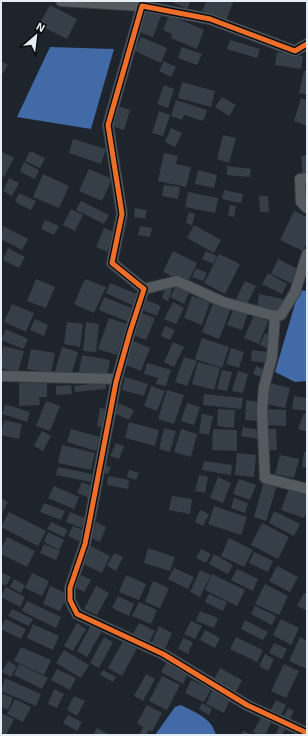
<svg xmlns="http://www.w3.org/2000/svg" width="308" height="736" font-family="'Exo 2',sans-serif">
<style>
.water{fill:#426aa6}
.building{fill:#363f48}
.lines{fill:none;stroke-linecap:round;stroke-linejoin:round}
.street-casing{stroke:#393e44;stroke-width:12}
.street{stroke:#555a5f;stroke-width:10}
.cycleway-casing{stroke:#080d12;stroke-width:8}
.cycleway{stroke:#ee6e29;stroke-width:5}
</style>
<rect width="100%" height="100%" fill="#1d242b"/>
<g class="water">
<polygon points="50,47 114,49 91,129 17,117"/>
<polygon points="299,290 307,291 307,381 295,382 275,372"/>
<path d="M181 705C196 713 212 718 216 735H155L175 707Z"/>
</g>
<g class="building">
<polygon points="170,1 191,1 187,9"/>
<polygon points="206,1 233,2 226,21 202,12"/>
<polygon points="50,5 77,19 67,39 39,25"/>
<polygon points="145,10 161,16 153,37 137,31"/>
<polygon points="169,15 204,30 197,49 171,38 172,34 163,30"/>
<polygon points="141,37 167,48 161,63 135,51"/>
<polygon points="230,40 260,49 257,58 227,49"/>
<polygon points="182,47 202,54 197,65 178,58"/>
<polygon points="277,52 303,56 301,69 275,65"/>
<polygon points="1,61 8,65 1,76"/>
<polygon points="164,61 176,67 171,77 159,71"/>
<polygon points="304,71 307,71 307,95 299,93"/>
<polygon points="182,82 215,91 211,107 178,98"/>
<polygon points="164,85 174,89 168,108 157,104"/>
<polygon points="222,97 236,105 229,116 215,107"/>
<polygon points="301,98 307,100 307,126 294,121"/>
<polygon points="176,100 207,110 203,121 184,115 182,120 171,116"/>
<polygon points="117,106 130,110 124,130 111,126"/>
<polygon points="159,111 170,115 163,136 152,133"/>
<polygon points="171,128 182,133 175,147 165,142"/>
<polygon points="223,135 236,138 229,163 217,159"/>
<polygon points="73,139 106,149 101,164 69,153"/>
<polygon points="1,151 14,158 4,177 1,176"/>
<polygon points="30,151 45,158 40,168 25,161"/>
<polygon points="164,153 178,156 176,164 191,167 186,187 158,181"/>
<polygon points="307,155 307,176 303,176 301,156"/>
<polygon points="24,162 39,170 35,179 20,172"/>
<polygon points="227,166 251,169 250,177 227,175"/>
<polygon points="89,169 112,179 102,201 79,191"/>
<polygon points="198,170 217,175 214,188 195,184"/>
<polygon points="43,174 69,186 59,208 33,197"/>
<polygon points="9,178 19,183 12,196 3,191"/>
<polygon points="164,185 180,187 178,199 162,196"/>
<polygon points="224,190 243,194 241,203 222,199"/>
<polygon points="188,192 218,198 215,213 185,207"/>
<polygon points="19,193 36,201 31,210 15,202"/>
<polygon points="259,196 268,196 269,212 260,212"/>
<polygon points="81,201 109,215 104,224 76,210"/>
<polygon points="230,205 236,206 234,217 228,216"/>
<polygon points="135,208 147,210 145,219 134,217"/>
<polygon points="71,209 83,215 75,231 63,225"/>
<polygon points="294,211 307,217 307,242 303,251 280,240"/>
<polygon points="189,212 195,214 192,225 186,223"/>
<polygon points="45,220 59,226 54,235 41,229"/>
<polygon points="194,225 221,240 214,253 187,238"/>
<polygon points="3,226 28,239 22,250 1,239"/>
<polygon points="140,226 152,228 150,237 138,235"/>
<polygon points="104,228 116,233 107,252 96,247"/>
<polygon points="8,248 25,257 19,268 3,260"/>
<polygon points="173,251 197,263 187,284 163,272"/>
<polygon points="206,251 217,256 213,264 202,259"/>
<polygon points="219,254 240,264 225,294 204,283"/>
<polygon points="278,259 302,271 295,285 271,274"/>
<polygon points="196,268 207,273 203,281 192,277"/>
<polygon points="268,273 287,284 282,294 262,284"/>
<polygon points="36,279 55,287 46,308 27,301"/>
<polygon points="85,279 106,287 94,313 74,304"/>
<polygon points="245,281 256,286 247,304 236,299"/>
<polygon points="110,283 139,295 134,306 106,293"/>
<polygon points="166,286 172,289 168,301 162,298"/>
<polygon points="176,286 189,293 184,304 170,297"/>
<polygon points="259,294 283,299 281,312 257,307"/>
<polygon points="192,296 210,302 202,325 184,318"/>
<polygon points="104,297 134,309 129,322 99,310"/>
<polygon points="144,299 161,306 157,316 140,309"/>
<polygon points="214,301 231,308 219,339 202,332"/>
<polygon points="173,302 184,308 176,324 164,319"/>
<polygon points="12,304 34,313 26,332 4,322"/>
<polygon points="234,308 248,313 242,330 227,325"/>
<polygon points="142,313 155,318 146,340 133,335"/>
<polygon points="254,315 268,321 259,344 244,338"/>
<polygon points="109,318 127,324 117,355 98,349"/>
<polygon points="35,319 48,325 44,336 30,330"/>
<polygon points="67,322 83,324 80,347 64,344"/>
<polygon points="86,322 99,324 96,352 83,351"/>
<polygon points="165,326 175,330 170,340 161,336"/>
<polygon points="6,329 28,339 23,349 1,340"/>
<polygon points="265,333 276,338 271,350 260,345"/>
<polygon points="202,338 229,347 222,368 195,359"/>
<polygon points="133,341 150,348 141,371 123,364"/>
<polygon points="173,342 184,347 174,367 164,362"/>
<polygon points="3,346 24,351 18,373 1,368"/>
<polygon points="62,347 78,352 71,376 55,371"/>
<polygon points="231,348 244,352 239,368 226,364"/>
<polygon points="31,349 55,353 51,373 27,369"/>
<polygon points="252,350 269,352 268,363 251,361"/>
<polygon points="82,355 110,360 107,378 79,372"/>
<polygon points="184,357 197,361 187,386 175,382"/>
<polygon points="198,362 220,368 214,390 192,384"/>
<polygon points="147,363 171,370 166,386 156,384 158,378 144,374"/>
<polygon points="256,366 269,372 266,379 253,374"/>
<polygon points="222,370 232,372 227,391 217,389"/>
<polygon points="238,371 248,374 243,393 232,391"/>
<polygon points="125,377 148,384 144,396 122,390"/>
<polygon points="47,382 47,397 39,397 40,405 19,406 19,383"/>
<polygon points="105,382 106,389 75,392 74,386"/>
<polygon points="266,382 290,388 285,408 262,403"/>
<polygon points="71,385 72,394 56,395 56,386"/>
<polygon points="151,386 165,391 157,411 144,406"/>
<polygon points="167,390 184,395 174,424 158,419"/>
<polygon points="204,394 243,398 241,409 203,405"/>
<polygon points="294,396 307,398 307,411 292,409"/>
<polygon points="246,400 260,402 258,421 245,420"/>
<polygon points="46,401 60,406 50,431 36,426"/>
<polygon points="118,403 134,410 129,420 114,413"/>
<polygon points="187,403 200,407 194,425 181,421"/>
<polygon points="5,404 30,412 27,422 2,414"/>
<polygon points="100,408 109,410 106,428 97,426"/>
<polygon points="218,409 235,410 234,428 217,426"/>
<polygon points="268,409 286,410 286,426 267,425"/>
<polygon points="304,413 307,414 307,432 298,429"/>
<polygon points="202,414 213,416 209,435 199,433"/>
<polygon points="4,420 22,424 19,439 1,435"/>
<polygon points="129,422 159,430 155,446 125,438"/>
<polygon points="243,427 260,430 259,439 241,436"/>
<polygon points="164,428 176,431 170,452 159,449"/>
<polygon points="71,429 100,437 96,451 67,442"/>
<polygon points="181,429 197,434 191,457 174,452"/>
<polygon points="213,429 237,430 237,451 212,450"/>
<polygon points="267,429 276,429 277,450 267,450"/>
<polygon points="42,431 51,436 43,451 34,446"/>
<polygon points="116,443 124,446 119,459 110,456"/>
<polygon points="62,445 95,453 91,470 58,463"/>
<polygon points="304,452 307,452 307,468 302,467"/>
<polygon points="237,453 256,455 254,477 235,475"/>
<polygon points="280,455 299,459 294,478 275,474"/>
<polygon points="204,461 232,465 231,475 202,470"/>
<polygon points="104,465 111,467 108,474 102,472"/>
<polygon points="58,467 92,474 91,482 56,475"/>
<polygon points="129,470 139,473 136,480 127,477"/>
<polygon points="199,475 208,477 205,493 195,491"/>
<polygon points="108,476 129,480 128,489 107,485"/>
<polygon points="218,477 231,483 223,503 210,498"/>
<polygon points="239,479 256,485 250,500 233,494"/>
<polygon points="264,481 277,485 266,521 254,517"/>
<polygon points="82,482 94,487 90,498 77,493"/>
<polygon points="54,486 79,497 74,509 48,498"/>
<polygon points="289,488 307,495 307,510 304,518 281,510"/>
<polygon points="172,496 192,499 190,514 169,510"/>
<polygon points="1,498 8,502 1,515"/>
<polygon points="234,498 248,503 245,513 231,508"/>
<polygon points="44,503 65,511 61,520 40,512"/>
<polygon points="214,506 247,517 241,535 208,524"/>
<polygon points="200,510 209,514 203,526 195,522"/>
<polygon points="274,511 300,524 294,536 269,523"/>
<polygon points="9,512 46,531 38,546 1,527"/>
<polygon points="70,512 85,518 82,528 66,522"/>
<polygon points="51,522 68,530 64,537 47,529"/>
<polygon points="96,522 106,527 100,542 89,537"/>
<polygon points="262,523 289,537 278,559 251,545"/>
<polygon points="73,526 85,531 81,542 68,536"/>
<polygon points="48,532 64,540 59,550 44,542"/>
<polygon points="7,537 35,551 27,567 1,554 1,549"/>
<polygon points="229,538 253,550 244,567 221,556"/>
<polygon points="44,544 60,551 56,560 40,553"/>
<polygon points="89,545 110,556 102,573 81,563"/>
<polygon points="148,548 175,557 170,571 144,563"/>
<polygon points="201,549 211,554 206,563 196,558"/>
<polygon points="254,552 273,561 268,572 249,563"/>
<polygon points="114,553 123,557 116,571 107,566"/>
<polygon points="214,554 233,565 228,574 209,564"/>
<polygon points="277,566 298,577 290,592 269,581"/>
<polygon points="174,568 194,577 188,589 168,579"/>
<polygon points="237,569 258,579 253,591 231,580"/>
<polygon points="200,570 211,575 200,597 190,592"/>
<polygon points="1,572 11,577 6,586 1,583"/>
<polygon points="32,573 49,581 42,596 25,588"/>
<polygon points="212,574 245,590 237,606 205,590"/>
<polygon points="81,575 91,580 84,592 75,587"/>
<polygon points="126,575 146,584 139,600 119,592"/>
<polygon points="14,579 25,585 21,593 10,587"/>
<polygon points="153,581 169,588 160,608 145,602"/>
<polygon points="265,584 288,596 279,615 255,604"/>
<polygon points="50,586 68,594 60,611 43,604"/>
<polygon points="96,586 109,593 97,615 84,609"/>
<polygon points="6,587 25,597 20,607 1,597"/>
<polygon points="304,593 307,594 307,611 297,606"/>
<polygon points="209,594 227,602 223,611 205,602"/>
<polygon points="118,596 134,604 129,616 112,608"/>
<polygon points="27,601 61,617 56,628 22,611"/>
<polygon points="139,602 157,610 151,624 132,616"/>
<polygon points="255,606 276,616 272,625 251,614"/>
<polygon points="12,609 33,619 29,626 8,616"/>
<polygon points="200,611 218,618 214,628 196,621"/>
<polygon points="5,619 26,629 21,639 1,629"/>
<polygon points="281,619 299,628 291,645 273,635"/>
<polygon points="245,620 268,632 263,640 241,629"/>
<polygon points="191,621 202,626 195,639 184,634"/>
<polygon points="77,623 86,629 73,651 64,646"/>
<polygon points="139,623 155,631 149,642 133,634"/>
<polygon points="33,624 59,636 53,650 27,638"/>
<polygon points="91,625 102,631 87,657 77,651"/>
<polygon points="159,626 172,633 164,651 151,644"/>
<polygon points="205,630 220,638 215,648 200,640"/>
<polygon points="104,637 113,642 99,668 90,663"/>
<polygon points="236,637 263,650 257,662 230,649"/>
<polygon points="300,637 307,641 307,669 289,661"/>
<polygon points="183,638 193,642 188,654 178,649"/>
<polygon points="123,641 137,648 122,676 108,668"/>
<polygon points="274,643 287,649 282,659 269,653"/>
<polygon points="21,647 51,660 44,675 14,661"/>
<polygon points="64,650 89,665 81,678 56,663"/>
<polygon points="265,654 274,659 268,671 259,666"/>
<polygon points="8,661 17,666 11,677 2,672"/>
<polygon points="167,662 188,674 183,684 161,672"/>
<polygon points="19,664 48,678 42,689 14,675"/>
<polygon points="284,664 299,671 286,698 271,691"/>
<polygon points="220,668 242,680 236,692 213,681"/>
<polygon points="57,669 76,678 70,690 51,680"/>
<polygon points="103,670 116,677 113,682 100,675"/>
<polygon points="146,674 155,679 143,701 134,696"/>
<polygon points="162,676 180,685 167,710 149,701"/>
<polygon points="5,678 41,694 36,706 1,691"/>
<polygon points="191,680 211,689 204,702 185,693"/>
<polygon points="54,689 64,694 57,708 48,704"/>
<polygon points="212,691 230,700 224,713 206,704"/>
<polygon points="1,693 13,698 8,710 1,707"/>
<polygon points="74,696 85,701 77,716 67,710"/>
<polygon points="15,699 31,707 23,722 7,714"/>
<polygon points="276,700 286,705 279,719 269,713"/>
<polygon points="202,703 212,709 209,715 199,709"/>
<polygon points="147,705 162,713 152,732 149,730 146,735 139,735 143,727 137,723"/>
<polygon points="288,708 294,711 288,723 282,720"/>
<polygon points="1,713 14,719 6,735 1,732"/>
<polygon points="68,715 82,722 77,731 63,723"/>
<polygon points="261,718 271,723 265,735 260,735 253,732"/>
<polygon points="281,724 286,727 282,735 275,735"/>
<polygon points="97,728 110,735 93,735"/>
<polygon points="243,731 252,735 241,735"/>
</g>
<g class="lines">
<g class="street-casing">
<g id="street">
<polyline points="61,1 142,6"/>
<polyline points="307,44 295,51 210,19 142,6 108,125 122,214 112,263 144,289 130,332 116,382 89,524 85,544 70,588 70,600 77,614 163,654 247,705 307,733"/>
<polyline points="307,178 300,179 301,202 307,208"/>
<polyline points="307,254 295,292 281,315 275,316 272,357 264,387 262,410 265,478 307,489"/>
<polyline points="144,289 177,281 223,302 275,316"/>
<polyline points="1,376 115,379 116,382"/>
</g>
</g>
<use href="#street" class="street"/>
<g class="cycleway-casing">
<polyline id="cycleway" points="307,44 295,51 210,19 142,6 108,125 122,214 112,263 144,289 130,332 116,382 89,524 85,544 70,588 70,600 77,614 163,654 247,705 307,733"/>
</g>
<use href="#cycleway" class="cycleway"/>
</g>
<rect width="308" height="736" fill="none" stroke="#e5eef6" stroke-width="4"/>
<g transform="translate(36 36) rotate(28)" stroke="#080d12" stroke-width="3" paint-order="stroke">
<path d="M0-3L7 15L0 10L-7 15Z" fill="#e5eef6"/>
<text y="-6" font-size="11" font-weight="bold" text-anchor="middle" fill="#e5eef6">N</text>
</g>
</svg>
